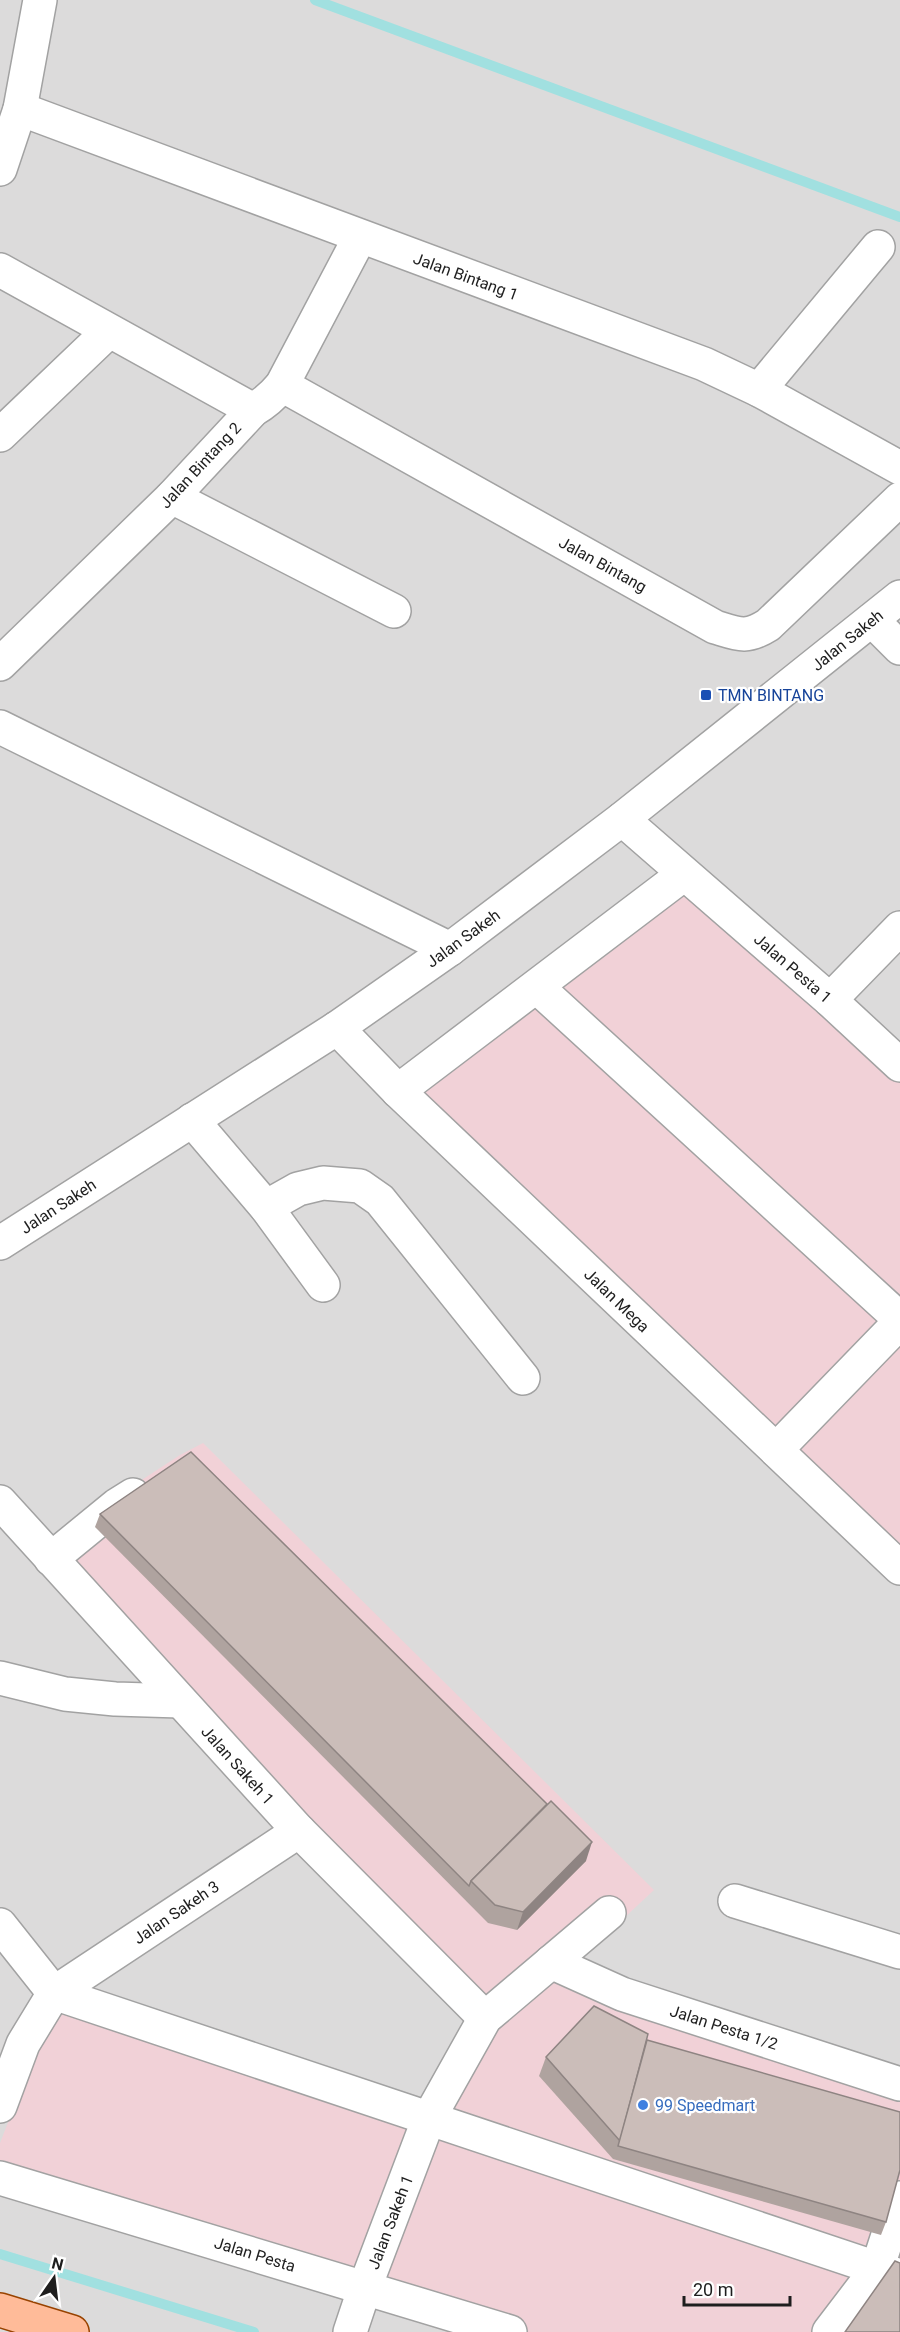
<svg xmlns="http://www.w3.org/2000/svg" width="900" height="2332" font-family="Roboto,sans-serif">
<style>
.residential{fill:#dcdbdb}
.commercial{fill:#f1d1d7}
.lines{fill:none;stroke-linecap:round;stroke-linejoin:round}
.stream{stroke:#a1e0e0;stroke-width:10}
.minor-casing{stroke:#a2a2a2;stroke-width:36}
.major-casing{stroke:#984300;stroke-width:36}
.minor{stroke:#fff;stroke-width:33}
.major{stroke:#fb9;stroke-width:33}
.wall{fill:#afa39f}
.shaded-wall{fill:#8e8482}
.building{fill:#cbbdb9;stroke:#8e8482;stroke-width:1.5}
.transit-dot{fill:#1a4fb4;stroke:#fff;stroke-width:2}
.shop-dot{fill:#3f7fe0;stroke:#fff;stroke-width:2}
.labels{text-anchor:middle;stroke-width:4.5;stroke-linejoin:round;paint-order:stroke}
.street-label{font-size:16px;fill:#1e1e1e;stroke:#fff}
.transit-label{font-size:16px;fill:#164399;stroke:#fff;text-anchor:start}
.shop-label{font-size:16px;fill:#366cbe;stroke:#fff;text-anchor:start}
</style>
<rect width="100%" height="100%" fill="#efe9e3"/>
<rect class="residential" x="0" y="0" width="900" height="2332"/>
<g class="commercial">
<polygon points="685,857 900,1046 900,1586 380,1091"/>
<polygon points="203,1443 654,1890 578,1961 900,2069 900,2332 469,2332 0,2188 0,2143 35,2053 77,1993 422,2105 469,2020 38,1560 111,1500 180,1455"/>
</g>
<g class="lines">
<g class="stream">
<polyline points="315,0 900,217"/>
<polyline points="0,2254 254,2332"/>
</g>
<g class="minor-casing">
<g id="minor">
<polyline points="20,109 704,364 759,390 900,468"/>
<polyline points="0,169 20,109 40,0"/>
<polyline points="0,270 253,410"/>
<path d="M282 385 715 627C738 634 746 639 768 625L900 499"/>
<polyline points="759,390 878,247"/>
<polyline points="0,435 109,331"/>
<polyline points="172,497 394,611"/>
<polyline points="872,620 900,648"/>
<path d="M0 664 172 497 253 410C265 403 273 396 282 385L360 237"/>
<polyline points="0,727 450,949"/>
<polyline points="622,819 830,1000 900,1065"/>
<polyline points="537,987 900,1319"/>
<polyline points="830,1000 900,928"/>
<polyline points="337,1028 398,1091 900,1568"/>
<polyline points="398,1091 684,874"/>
<polyline points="192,1120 266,1207 323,1285"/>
<polyline points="266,1207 298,1189 323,1183 360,1186 380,1200 523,1378"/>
<polyline points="0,1243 337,1028 450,949 622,819 900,597"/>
<polyline points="776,1450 900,1322"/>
<polyline points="0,1502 299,1831 485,2018"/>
<polyline points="51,1559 117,1505 133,1495"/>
<polyline points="0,1678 65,1694 115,1699 180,1701"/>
<polyline points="735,1901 900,1952"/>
<polyline points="0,1925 54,1993 900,2276"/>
<polyline points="551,1962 622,1994 900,2084"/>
<polyline points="0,2106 23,2044 54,1993 299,1831"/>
<polyline points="0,2178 510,2332"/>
<polyline points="350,2332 365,2287 429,2118 485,2018 609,1913"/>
<polyline points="829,2332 877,2269 900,2198"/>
</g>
</g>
<g class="major-casing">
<polyline id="major" points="0,2310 72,2332"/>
</g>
<use href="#minor" class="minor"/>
<use href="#major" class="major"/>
</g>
<g class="wall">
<polygon points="100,1514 586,1861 517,1930 488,1923 95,1527"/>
<polygon points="647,2040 886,2222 881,2235 613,2159 539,2076 546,2057"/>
</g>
<polygon class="shaded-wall" points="592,1842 586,1861 517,1930 523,1912"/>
<g class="building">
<polygon points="191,1452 547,1804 471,1881 469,1886 100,1514"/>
<polygon points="551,1801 592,1842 523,1912 495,1905 471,1881"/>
<polygon points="594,2006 648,2034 620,2141 546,2057"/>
<polygon points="647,2040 900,2112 900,2170 886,2222 618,2146"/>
<polygon points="895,2261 900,2263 900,2332 845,2332"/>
</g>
<rect class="transit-dot" x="700" y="689" width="12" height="12" rx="3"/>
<circle class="shop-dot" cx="643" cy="2105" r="6"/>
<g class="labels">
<g class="street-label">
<text transform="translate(466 276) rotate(20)" y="6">Jalan Bintang 1</text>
<text transform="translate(200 465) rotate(-47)" y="6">Jalan Bintang 2</text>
<text transform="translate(603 564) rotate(29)" y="6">Jalan Bintang</text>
<text transform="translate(847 640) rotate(-39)" y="6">Jalan Sakeh</text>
<text transform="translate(463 938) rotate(-36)" y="6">Jalan Sakeh</text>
<text transform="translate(793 968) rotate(41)" y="6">Jalan Pesta 1</text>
<text transform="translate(58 1206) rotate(-33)" y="6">Jalan Sakeh</text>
<text transform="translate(617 1300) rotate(44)" y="6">Jalan Mega</text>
<text transform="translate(238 1765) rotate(48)" y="6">Jalan Sakeh 1</text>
<text transform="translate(176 1912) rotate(-34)" y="6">Jalan Sakeh 3</text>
<text transform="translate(724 2027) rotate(18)" y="6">Jalan Pesta 1/2</text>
<text transform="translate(390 2222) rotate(-69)" y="6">Jalan Sakeh 1</text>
<text transform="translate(255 2254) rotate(17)" y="6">Jalan Pesta</text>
</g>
<g class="transit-label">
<text x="718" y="701">TMN BINTANG</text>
</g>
<g class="shop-label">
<text x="655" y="2111">99 Speedmart</text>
</g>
</g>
<g transform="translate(54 2278) rotate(14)" stroke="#ffffff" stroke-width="4.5" paint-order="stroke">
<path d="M0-4.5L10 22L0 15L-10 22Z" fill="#1e1e1e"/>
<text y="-9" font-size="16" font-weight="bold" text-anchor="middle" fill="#1e1e1e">N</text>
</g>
<path d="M684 2296v9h106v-9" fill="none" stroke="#1e1e1e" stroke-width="3"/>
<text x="693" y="2296" font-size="18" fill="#1e1e1e" stroke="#ffffff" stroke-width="4.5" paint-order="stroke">20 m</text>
</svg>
